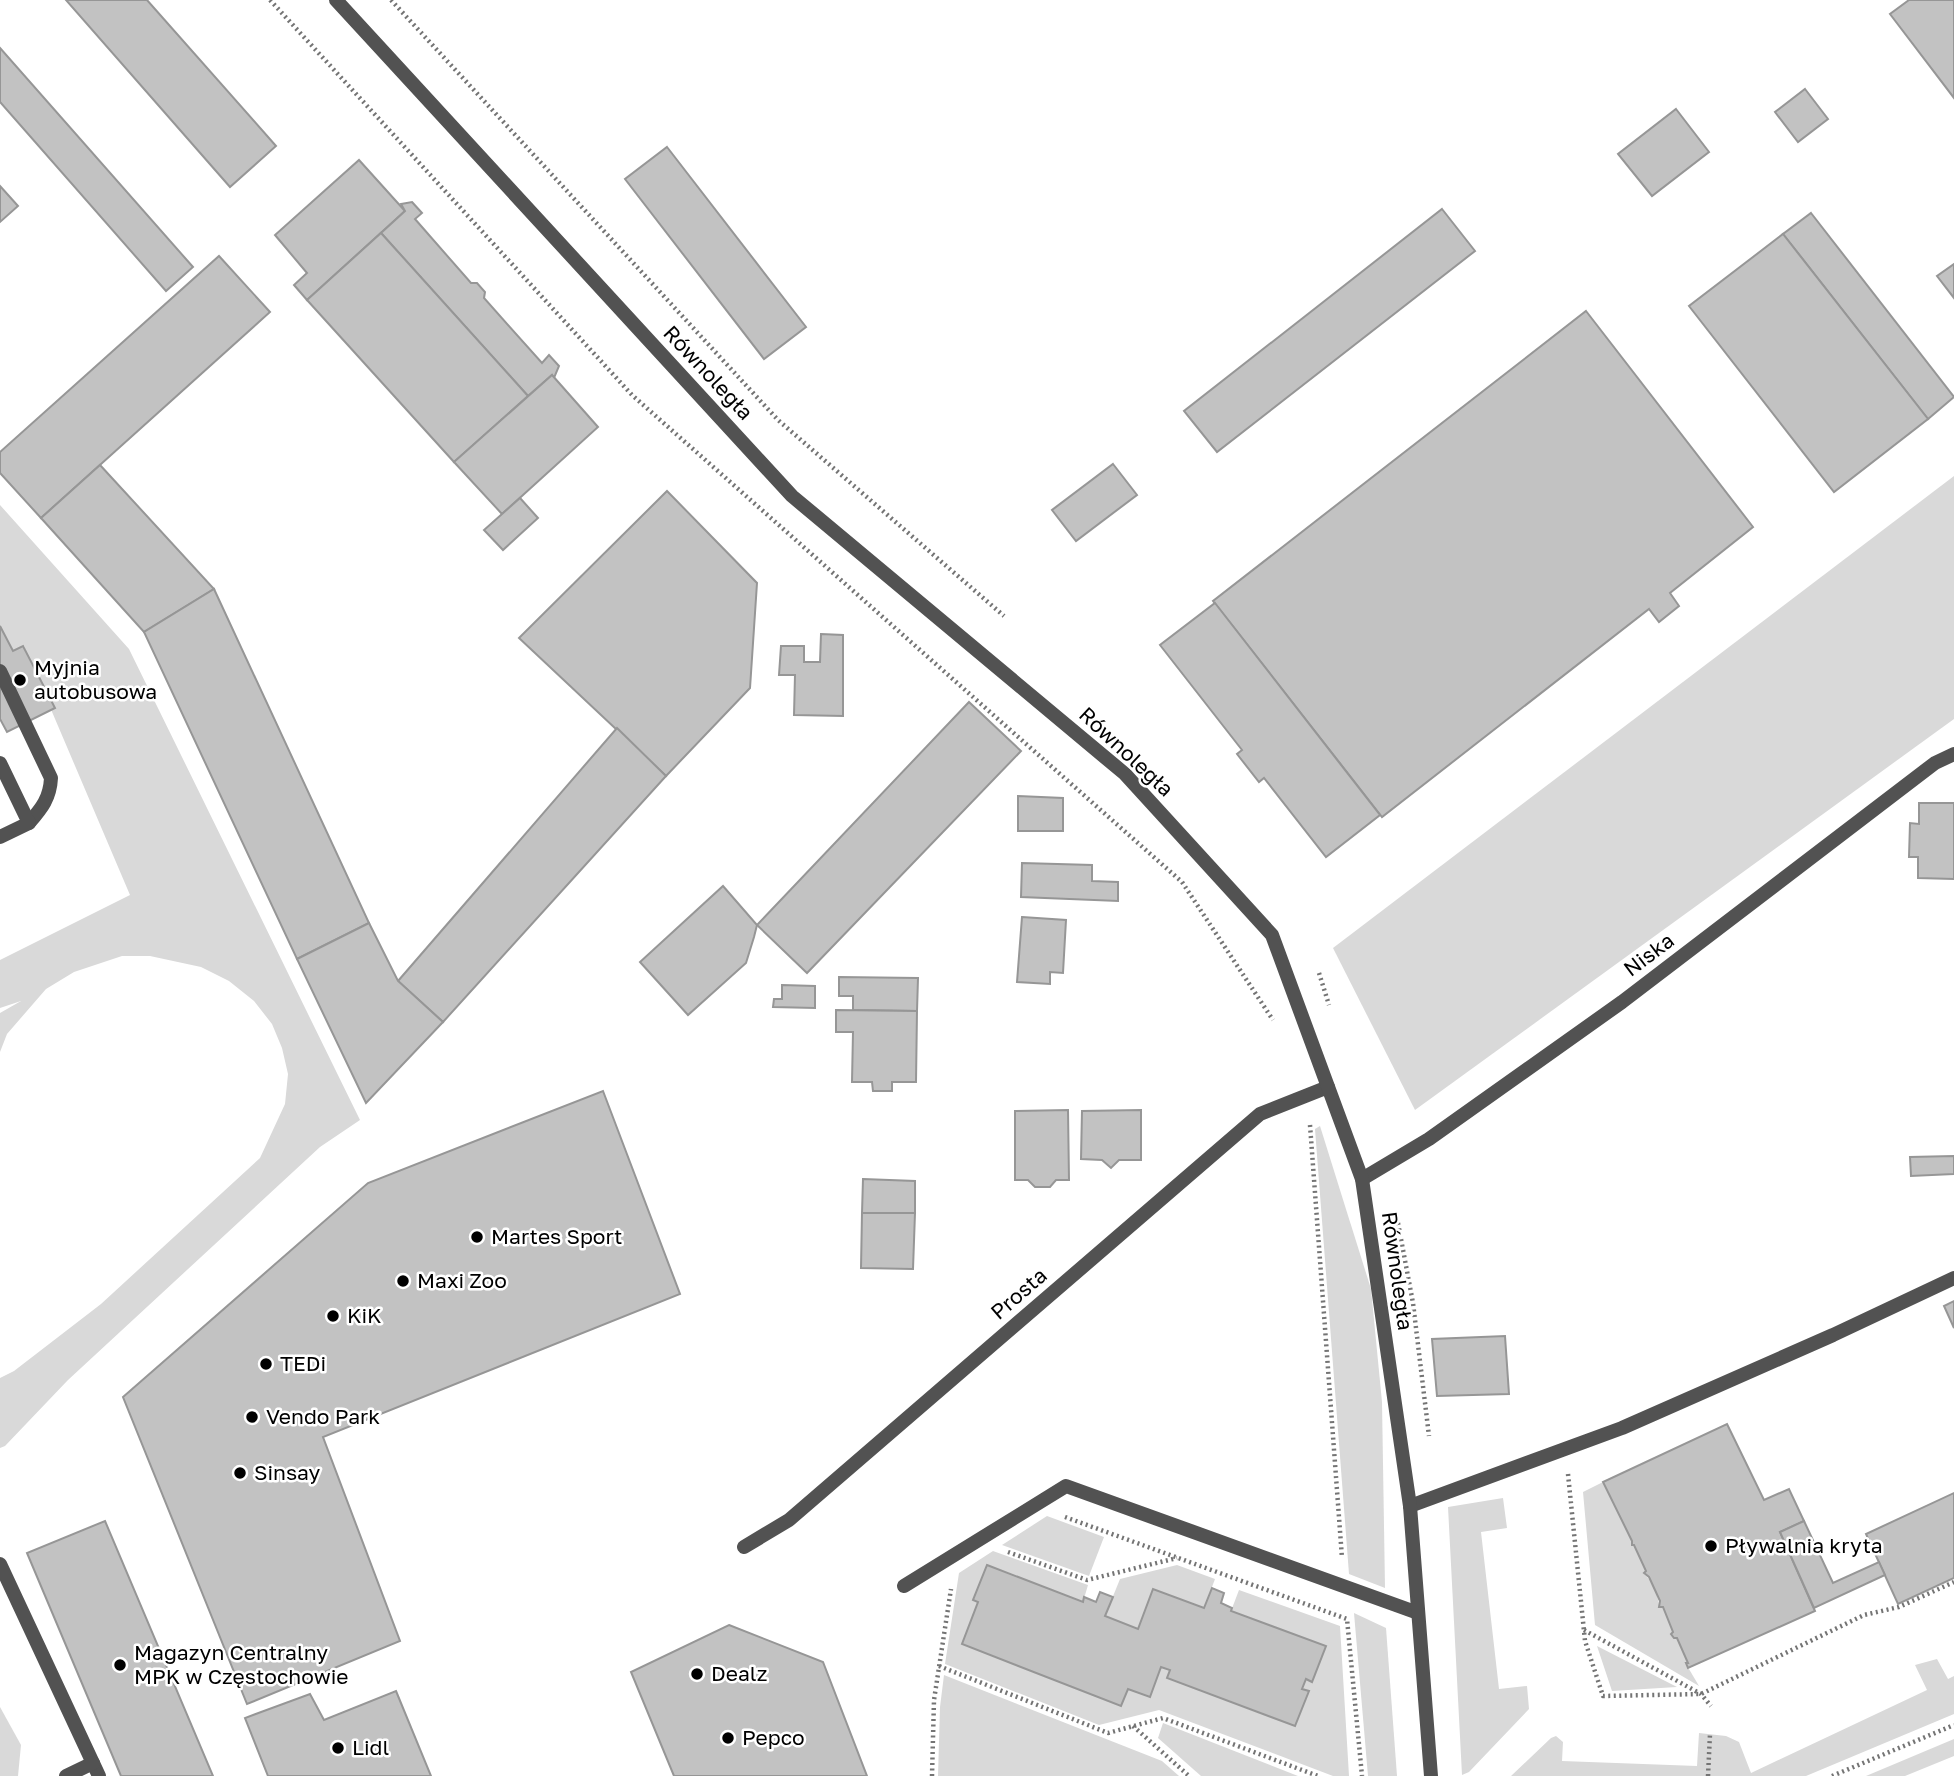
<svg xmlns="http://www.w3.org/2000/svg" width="1954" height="1776" font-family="'Golos Text',sans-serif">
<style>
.green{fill:#d9d9d9}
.building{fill:#c2c2c2;stroke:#969696;stroke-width:2}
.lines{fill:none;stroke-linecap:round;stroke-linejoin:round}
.path{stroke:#747474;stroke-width:4.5;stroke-dasharray:2 3.5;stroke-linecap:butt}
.service{stroke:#525252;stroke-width:14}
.minor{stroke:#525252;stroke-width:14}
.tertiary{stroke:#525252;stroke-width:14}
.poi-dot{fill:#000;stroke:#fff;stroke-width:2.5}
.labels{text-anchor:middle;stroke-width:5;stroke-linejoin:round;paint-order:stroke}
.street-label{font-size:21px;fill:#000;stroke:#fff}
.poi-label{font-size:21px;fill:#000;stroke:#fff;text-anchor:start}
</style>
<rect width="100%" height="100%" fill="#fff"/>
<g class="green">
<polygon points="1954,476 1954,719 1415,1110 1333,948"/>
<polygon points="0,505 129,649 360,1120 320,1147 68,1380 5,1446 0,1448 0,1378 14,1371 101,1304 260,1158 285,1104 288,1074 282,1048 272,1024 254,1001 229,981 201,967 150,956 122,956 74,972 46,989 7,1034 0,1052 0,1013 21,1001 0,1008 0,960 130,895 24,646 13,651 0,628"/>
<polygon points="1320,1126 1371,1289 1382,1402 1385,1588 1349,1574 1315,1129"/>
<path d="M1603 1482 1632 1541V1545H1634L1646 1571 1644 1574C1652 1580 1659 1597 1659 1607H1663L1673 1632 1671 1635 1674 1638H1677L1688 1663 1686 1664 1699 1686 1595 1625 1583 1492Z"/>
<polygon points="1503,1498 1507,1528 1481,1532 1499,1689 1527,1686 1529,1709 1469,1772 1462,1775 1448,1507"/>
<polygon points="1047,1516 1104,1537 1089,1576 1002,1545"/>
<polygon points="993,1551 1088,1585 1083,1602 987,1565 973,1599 1121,1705 1128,1689 1150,1697 1161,1667 1170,1670 1168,1678 1295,1726 1309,1691 1302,1689 1306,1679 1312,1681 1326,1646 1231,1611 1239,1590 1340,1626 1349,1776 1333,1776 1159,1710 1099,1725 945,1664 959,1573"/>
<polygon points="1177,1565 1215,1579 1204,1608 1138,1629 1105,1616 1120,1579"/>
<polygon points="1354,1613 1386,1628 1397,1776 1368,1776"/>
<polygon points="1597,1646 1677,1687 1612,1691"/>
<polygon points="1937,1659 1948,1679 1954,1676 1954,1714 1806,1776 1511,1776 1551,1738 1556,1736 1563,1742 1562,1761 1697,1766 1699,1733 1726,1736 1739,1742 1751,1773 1927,1690 1915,1665"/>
<polygon points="944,1675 1162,1761 1179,1776 938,1776 940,1707"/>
<polygon points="0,1707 21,1745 18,1776 0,1776"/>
<polygon points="1163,1723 1298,1776 1201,1776 1158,1738"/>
<polygon points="1954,1739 1954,1756 1905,1776 1866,1776"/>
</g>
<g class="building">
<polygon points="66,0 147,0 276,146 230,187"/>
<polygon points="1909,0 1954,0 1954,98 1890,14"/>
<polygon points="0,48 193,267 166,291 0,102"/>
<polygon points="1805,89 1828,119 1798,142 1775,112"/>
<polygon points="1676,109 1709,152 1652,196 1618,154"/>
<polygon points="667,147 806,327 764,359 625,179"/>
<polygon points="359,160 405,211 307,300 294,285 307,273 275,235"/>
<polygon points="0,186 18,206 0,222"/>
<polygon points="412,202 422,213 415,219 471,283 477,283 485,292 484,298 542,363 549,355 559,366 554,378 552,375 528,396 381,233 405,211 401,204"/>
<polygon points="1442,209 1475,251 1217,452 1184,411"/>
<polygon points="1811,213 1954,397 1928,419 1783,234"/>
<polygon points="381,233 528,396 454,462 307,300"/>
<polygon points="1783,234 1928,419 1834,492 1689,306"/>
<polygon points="219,256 270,312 41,518 0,473 0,452"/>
<polygon points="1954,264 1954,298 1937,276"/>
<polygon points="1586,311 1753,527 1670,593 1679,606 1659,622 1649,609 1382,817 1213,601"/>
<polygon points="552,375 598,427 502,514 454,462"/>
<polygon points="1113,464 1137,495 1076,541 1052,510"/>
<polygon points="100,465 214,589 144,632 41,518"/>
<polygon points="667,491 757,583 750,688 666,776 519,638"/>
<polygon points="520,498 538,518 503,550 484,530"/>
<polygon points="214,589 369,923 297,959 144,632"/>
<polygon points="1215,603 1380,815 1326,857 1264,778 1259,782 1237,754 1242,750 1160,645"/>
<polygon points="0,626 13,651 23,646 55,708 7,732 0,719"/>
<polygon points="821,634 843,635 843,716 794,715 795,675 779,675 781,646 804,646 804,662 820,662"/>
<polygon points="969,702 1021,751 807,973 757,925"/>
<polygon points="617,728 666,776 443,1022 398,981"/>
<polygon points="1018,796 1063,798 1063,831 1018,831"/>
<polygon points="1919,803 1954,803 1954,879 1918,878 1918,857 1909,857 1910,823 1919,824"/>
<polygon points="1022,863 1092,865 1092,881 1118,882 1118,901 1021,897"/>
<polygon points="723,886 757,925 754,937 746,963 688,1015 640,962"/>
<polygon points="1022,917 1066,920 1063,973 1050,972 1050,984 1017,982"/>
<polygon points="369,923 398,981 443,1022 366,1103 297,959"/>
<polygon points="839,977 918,978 917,1011 853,1010 853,996 839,996"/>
<polygon points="782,985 815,986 815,1008 773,1007 774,999 782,999"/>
<polygon points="836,1010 917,1011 916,1082 892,1082 892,1091 873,1091 872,1082 852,1082 853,1032 836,1032"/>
<polygon points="603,1091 680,1294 323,1437 400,1641 247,1704 123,1397 368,1183"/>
<polygon points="1068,1110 1069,1180 1056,1180 1050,1187 1035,1187 1028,1180 1015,1180 1015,1111"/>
<polygon points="1141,1110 1141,1160 1119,1160 1111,1168 1102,1160 1081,1159 1082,1111"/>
<polygon points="1954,1156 1954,1174 1911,1176 1910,1157"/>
<polygon points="863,1179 915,1181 915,1213 862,1213"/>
<polygon points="862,1213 915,1213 913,1269 861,1268"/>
<polygon points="1954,1301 1954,1328 1944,1306"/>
<polygon points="1505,1336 1509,1394 1437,1396 1432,1339"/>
<polygon points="1727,1424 1764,1500 1789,1489 1804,1521 1780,1532 1815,1611 1688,1668 1686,1663 1688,1663 1677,1638 1674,1638 1671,1634 1673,1632 1663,1607 1659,1607 1660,1601 1649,1577 1644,1573 1646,1571 1634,1545 1632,1545 1632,1541 1603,1482"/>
<polygon points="1954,1493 1954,1578 1898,1604 1866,1534"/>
<polygon points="105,1521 213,1776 121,1776 27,1553"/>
<polygon points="1804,1521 1833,1583 1879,1562 1885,1575 1814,1608 1780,1532"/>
<polygon points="987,1565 1083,1602 1084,1597 1096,1602 1100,1592 1113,1597 1105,1616 1138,1629 1153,1589 1204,1608 1212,1588 1224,1593 1221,1603 1232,1608 1231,1611 1326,1646 1312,1682 1306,1679 1302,1689 1309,1691 1295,1726 1167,1678 1170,1670 1161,1667 1150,1697 1128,1689 1121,1706 962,1644 978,1602 973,1600"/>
<polygon points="729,1625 823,1662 867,1776 674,1776 631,1672"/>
<polygon points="396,1691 431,1776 268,1776 245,1718 310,1694 324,1720"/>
</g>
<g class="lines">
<g class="path">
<polyline points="270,0 632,395 1182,882 1273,1020"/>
<polyline points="391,0 778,420 1004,616"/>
<polyline points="1319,973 1329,1005"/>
<polyline points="1310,1125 1342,1558"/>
<polyline points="1398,1223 1413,1303 1429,1436"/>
<polyline points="1568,1474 1585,1641 1603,1696 1701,1694 1864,1615 1899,1607 1954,1582"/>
<polyline points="1065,1517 1347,1619 1362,1776"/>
<polyline points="1008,1552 1087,1580 1177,1558"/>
<polyline points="1584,1630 1701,1694 1711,1706"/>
<polyline points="939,1666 1108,1733 1163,1718 1318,1776"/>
<polyline points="1133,1726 1189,1776"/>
<polyline points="932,1776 934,1700 951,1589"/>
<polyline points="1708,1776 1710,1734"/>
<polyline points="1832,1776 1954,1725"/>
</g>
<g class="service">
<path d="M0 671 51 778C50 798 42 808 29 823"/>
<polyline points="0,763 29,823 0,837"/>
<polyline points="1410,1506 1622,1428 1833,1335 1954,1278"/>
<polyline points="0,1564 99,1776"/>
<polyline points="904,1586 1066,1486 1418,1613"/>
<polyline points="66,1776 93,1763"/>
</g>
<g class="minor">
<polyline points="1362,1179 1429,1139 1622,1002 1935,763 1954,754"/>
<polyline points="744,1547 789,1520 1260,1114 1328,1087"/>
</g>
<polyline class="tertiary" points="336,0 792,496 1125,774 1272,935 1362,1179 1410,1506 1431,1776"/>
</g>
<g class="poi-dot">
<circle cx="20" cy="680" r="7"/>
<circle cx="477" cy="1237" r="7"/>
<circle cx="403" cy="1281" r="7"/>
<circle cx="333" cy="1316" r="7"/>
<circle cx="266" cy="1364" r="7"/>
<circle cx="252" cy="1417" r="7"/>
<circle cx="240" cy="1473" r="7"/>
<circle cx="1711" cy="1546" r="7"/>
<circle cx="120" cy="1665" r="7"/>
<circle cx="697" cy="1674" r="7"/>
<circle cx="728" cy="1738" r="7"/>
<circle cx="338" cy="1748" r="7"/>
</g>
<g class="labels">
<g class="street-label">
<text transform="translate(708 373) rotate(47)" y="7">Równoległa</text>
<text transform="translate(1126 752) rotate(43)" y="7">Równoległa</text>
<text transform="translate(1649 955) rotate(-37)" y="7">Niska</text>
<text transform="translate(1397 1271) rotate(82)" y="7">Równoległa</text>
<text transform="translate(1019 1294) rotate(-41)" y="7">Prosta</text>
</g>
<g class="poi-label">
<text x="34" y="675">Myjnia<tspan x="34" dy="24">autobusowa</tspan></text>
<text x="491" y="1244">Martes Sport</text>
<text x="417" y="1288">Maxi Zoo</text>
<text x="347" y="1323">KiK</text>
<text x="280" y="1371">TEDi</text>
<text x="266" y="1424">Vendo Park</text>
<text x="254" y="1480">Sinsay</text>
<text x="1725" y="1553">Pływalnia kryta</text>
<text x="134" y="1660">Magazyn Centralny<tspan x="134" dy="24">MPK w Częstochowie</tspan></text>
<text x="711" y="1681">Dealz</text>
<text x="742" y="1745">Pepco</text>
<text x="352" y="1755">Lidl</text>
</g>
</g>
</svg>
